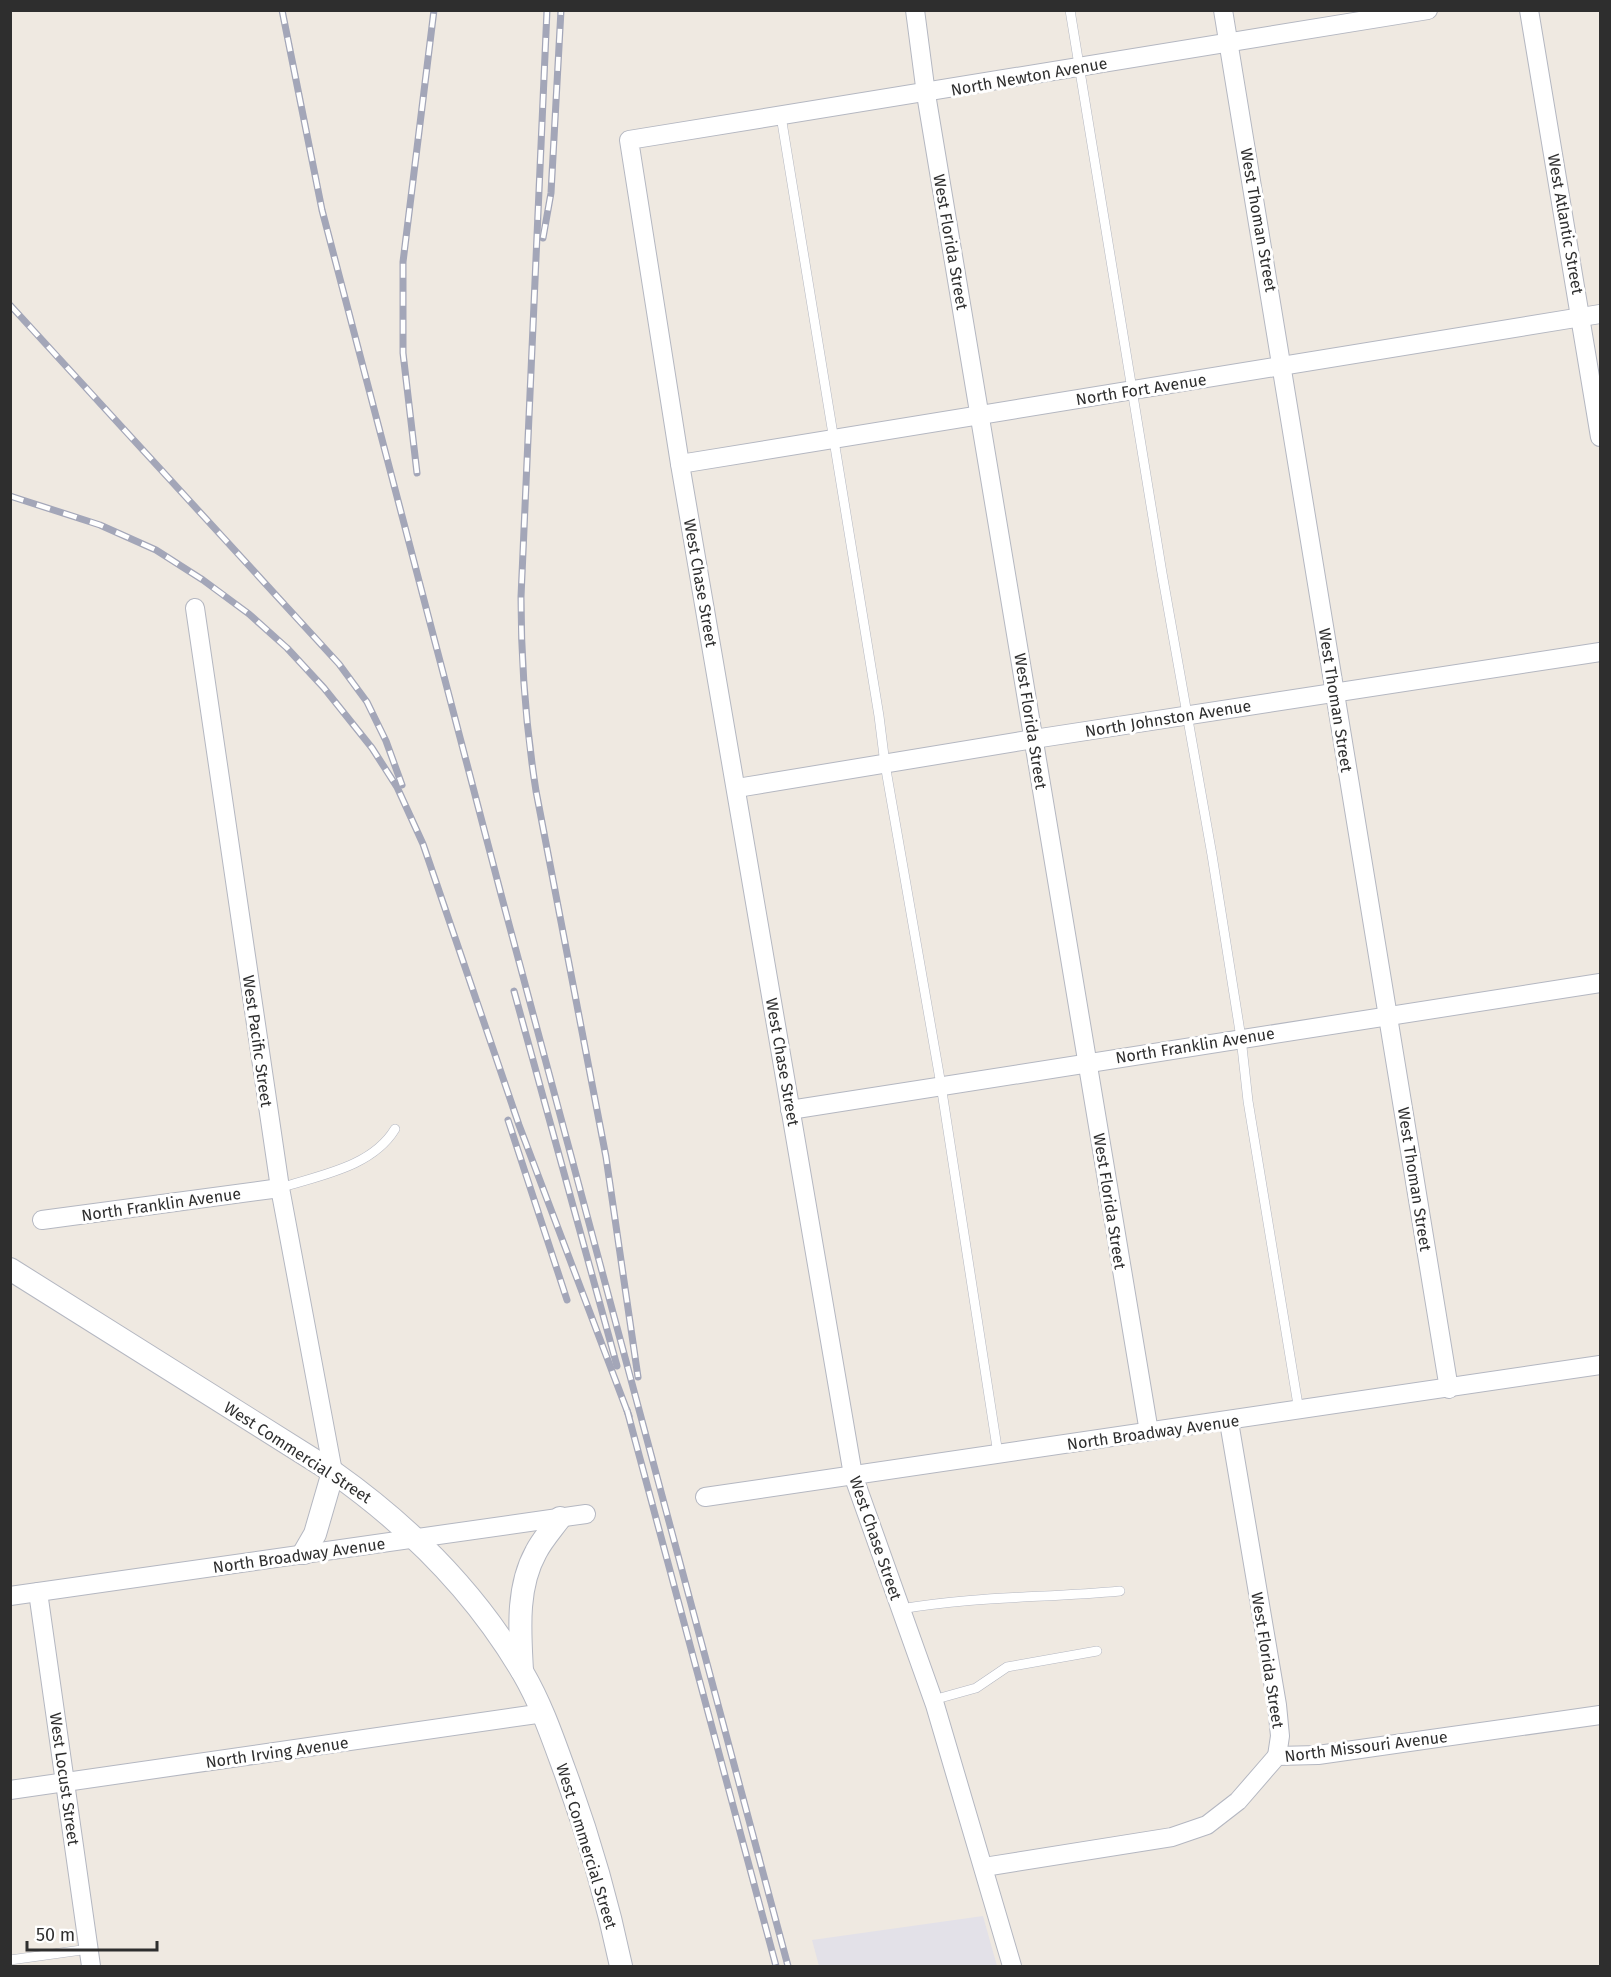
<svg xmlns="http://www.w3.org/2000/svg" width="1611" height="1977" font-family="'Fira Sans',sans-serif">
<style>
.industrial{fill:#e3e1e8}
.lines{fill:none;stroke-linecap:round;stroke-linejoin:round}
.service-casing{stroke:#b4b7c1;stroke-width:10}
.minor-casing{stroke:#b4b7c1;stroke-width:20}
.tertiary-casing{stroke:#b4b7c1;stroke-width:24}
.service{stroke:#fff;stroke-width:9}
.minor{stroke:#fff;stroke-width:18}
.tertiary{stroke:#fff;stroke-width:22}
.rail-casing{stroke:#a3a6b8;stroke-width:7}
.rail{stroke:#fff;stroke-width:4.5;stroke-dasharray:14;stroke-linecap:butt}
.labels{text-anchor:middle;stroke-width:6;stroke-linejoin:round;paint-order:stroke}
.street-label{font-size:16px;fill:#2e2e2e;stroke:#fff}
</style>
<rect width="100%" height="100%" fill="#efe9e1"/>
<polygon class="industrial" points="983,1916 997,1966 819,1966 812,1940"/>
<g class="lines">
<g class="service-casing">
<g id="service">
<polyline points="1070,10 1162,573 1212,855 1241,1038 1248,1101 1299,1411"/>
<polyline points="781,116 879,716 885,764 941,1085 998,1454"/>
<path d="M280 1188C320 1175 372 1167 395 1129"/>
<path d="M901 1609C974 1596 1047 1598 1120 1591"/>
<polyline points="933,1700 976,1688 1007,1667 1097,1651"/>
<polyline points="10,1960 89,1949"/>
</g>
</g>
<g class="minor-casing">
<g id="minor">
<polyline points="915,10 926,94 1149,1432"/>
<polyline points="1223,10 1449,1389"/>
<polyline points="1529,10 1600,437"/>
<polyline points="680,464 1600,314"/>
<polyline points="195,608 280,1188 333,1472"/>
<polyline points="737,788 1034,739 1600,652"/>
<polyline points="790,1110 1600,983"/>
<polyline points="42,1220 280,1188"/>
<polyline points="1229,1422 1277,1705 1280,1736 1277,1756"/>
<polyline points="705,1497 1600,1365"/>
<polyline points="38,1592 91,1966"/>
<polyline points="10,1596 586,1514"/>
<polyline points="10,1790 544,1713"/>
<polyline points="984,1867 1172,1837 1207,1825 1238,1801 1277,1756 1318,1755 1600,1715"/>
<polyline points="1012,1966 935,1705 853,1475 680,464 629,140 1428,10"/>
</g>
</g>
<g class="tertiary-casing">
<g id="tertiary">
<path d="M10 1269 333 1472C408 1525 476 1593 523 1673 541 1704 552 1736 564 1769 588 1834 607 1899 621 1966"/>
<polyline points="304,1553 315,1534 333,1472"/>
<path d="M522 1671C520 1632 516 1588 536 1552 542 1540 552 1529 560 1518"/>
</g>
</g>
<use href="#service" class="service"/>
<use href="#minor" class="minor"/>
<use href="#tertiary" class="tertiary"/>
<g class="rail-casing">
<g id="rail">
<polyline points="282,10 322,210 502,898 788,1966"/>
<path d="M547 10 521 597C521 663 526 727 536 791L606 1157 638 1377"/>
<polyline points="543,238 551,193 561,10"/>
<polyline points="10,305 339,664 367,702 386,741 402,785"/>
<polyline points="417,473 403,353 403,262 434,10"/>
<polyline points="10,496 100,525 156,550 203,580 249,614 287,648 324,688 372,748 397,787 423,844 519,1125 629,1416"/>
<polyline points="514,991 617,1366"/>
<polyline points="508,1120 567,1300"/>
<polyline points="627,1410 776,1966"/>
</g>
</g>
<use href="#rail" class="rail"/>
</g>
<g class="labels">
<g class="street-label">
<text transform="translate(1029 76) rotate(-10)" y="6">North Newton Avenue</text>
<text transform="translate(1259 220) rotate(80)" y="6">West Thoman Street</text>
<text transform="translate(1566 224) rotate(80)" y="6">West Atlantic Street</text>
<text transform="translate(951 242) rotate(80)" y="6">West Florida Street</text>
<text transform="translate(1141 389) rotate(-9)" y="6">North Fort Avenue</text>
<text transform="translate(701 583) rotate(80)" y="6">West Chase Street</text>
<text transform="translate(1336 700) rotate(81)" y="6">West Thoman Street</text>
<text transform="translate(1168 718) rotate(-9)" y="6">North Johnston Avenue</text>
<text transform="translate(1031 721) rotate(81)" y="6">West Florida Street</text>
<text transform="translate(258 1041) rotate(82)" y="6">West Pacific Street</text>
<text transform="translate(1195 1045) rotate(-9)" y="6">North Franklin Avenue</text>
<text transform="translate(783 1062) rotate(80)" y="6">West Chase Street</text>
<text transform="translate(1415 1179) rotate(81)" y="6">West Thoman Street</text>
<text transform="translate(1110 1201) rotate(81)" y="6">West Florida Street</text>
<text transform="translate(161 1204) rotate(-8)" y="6">North Franklin Avenue</text>
<text transform="translate(1153 1432) rotate(-8)" y="6">North Broadway Avenue</text>
<text transform="translate(298 1452) rotate(33)" y="6">West Commercial Street</text>
<text transform="translate(876 1538) rotate(71)" y="6">West Chase Street</text>
<text transform="translate(299 1555) rotate(-8)" y="6">North Broadway Avenue</text>
<text transform="translate(1268 1660) rotate(81)" y="6">West Florida Street</text>
<text transform="translate(1366 1746) rotate(-7)" y="6">North Missouri Avenue</text>
<text transform="translate(277 1752) rotate(-8)" y="6">North Irving Avenue</text>
<text transform="translate(65 1779) rotate(82)" y="6">West Locust Street</text>
<text transform="translate(587 1846) rotate(73)" y="6">West Commercial Street</text>
</g>
</g>
<rect width="1611" height="1977" fill="none" stroke="#2e2e2e" stroke-width="24"/>
<path d="M27 1941v9h130v-9" fill="none" stroke="#2e2e2e" stroke-width="3"/>
<text x="36" y="1941" font-size="18" fill="#2e2e2e" stroke="#ffffff" stroke-width="4.5" paint-order="stroke">50 m</text>
</svg>
